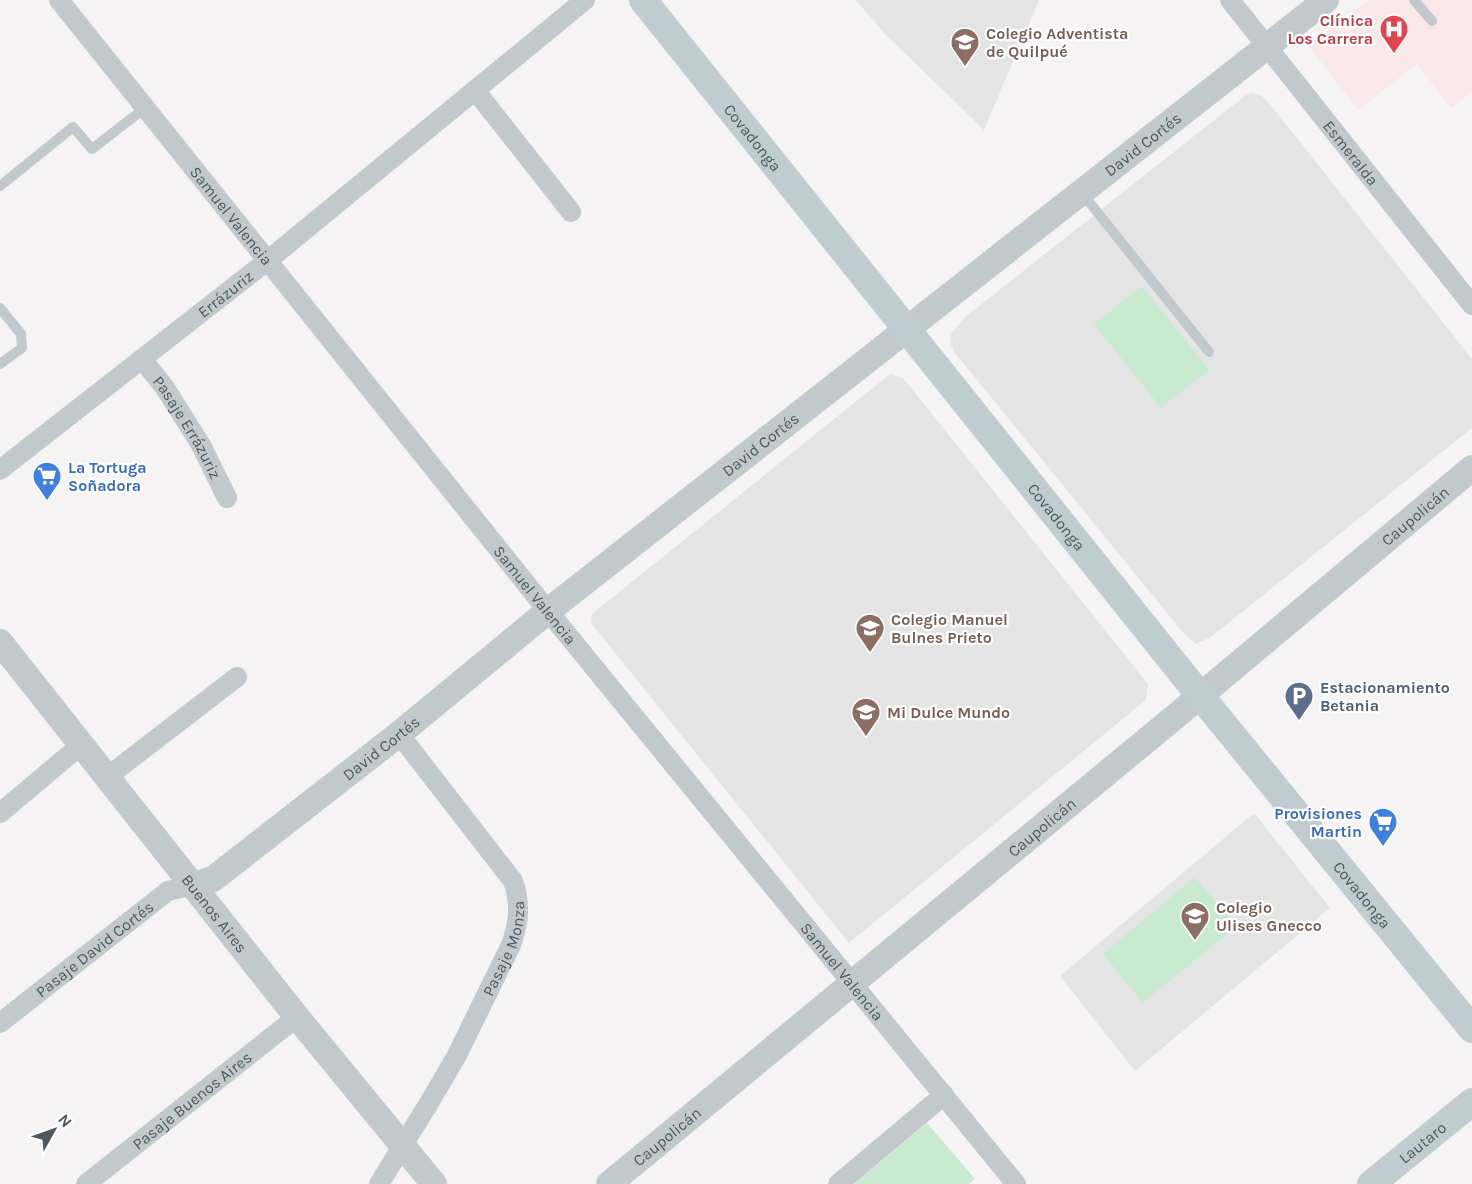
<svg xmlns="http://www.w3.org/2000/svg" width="1472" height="1184" font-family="Karla,sans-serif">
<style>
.education{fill:#e5e4e5}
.medical{fill:#f9e8ea}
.green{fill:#c8ebcf}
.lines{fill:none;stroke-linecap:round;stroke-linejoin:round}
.service{stroke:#c1c9cd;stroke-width:10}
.minor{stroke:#c1c9cd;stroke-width:20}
.tertiary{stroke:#c1c9cd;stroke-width:26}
.secondary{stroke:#c1ccd1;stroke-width:28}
.labels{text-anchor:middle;stroke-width:4.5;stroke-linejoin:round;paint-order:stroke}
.health-label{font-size:16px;font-weight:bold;fill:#be3a42;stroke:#fff;text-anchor:end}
.education-label{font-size:16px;font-weight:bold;fill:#785e54;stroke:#fff;text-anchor:start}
.street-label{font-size:16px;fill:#4d595e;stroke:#fff}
.shop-label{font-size:16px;font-weight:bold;fill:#366cbe;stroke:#fff;text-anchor:start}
.service-label{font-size:16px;font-weight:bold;fill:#4e5e75;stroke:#fff;text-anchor:start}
</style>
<rect width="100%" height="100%" fill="#f5f3f3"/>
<g class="education">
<polygon points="856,0 1039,0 984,130 884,33"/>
<polygon points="1253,93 1262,96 1269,103 1472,359 1472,428 1211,637 1196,644 1181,630 955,353 950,343 951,334 965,317 1246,95"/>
<polygon points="890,374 903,378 1148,684 1146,700 849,943 591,623 592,614"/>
<polygon points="1254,813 1330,908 1135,1071 1060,976"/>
</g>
<polygon class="medical" points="1368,0 1472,0 1472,92 1451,108 1417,64 1358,110 1309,46"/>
<g class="green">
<polygon points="1142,286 1209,370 1161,408 1094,324"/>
<polygon points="1195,877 1236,926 1143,1003 1103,954"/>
<polygon points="927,1123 975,1179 969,1184 854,1184"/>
</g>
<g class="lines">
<g class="service">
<polyline points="1414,0 1432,21"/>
<polyline points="0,186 73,127 92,149 145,108"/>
<polyline points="1082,193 1209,352"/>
<polyline points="0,308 21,334 22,348 0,364"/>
</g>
<g class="minor">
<path id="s1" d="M59 0 548 611 1016 1184"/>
<path id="s2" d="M1230 0 1472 305"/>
<polyline points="475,90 571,212"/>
<path id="s3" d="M142 359 165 388 201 445 227 498"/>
<path id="s4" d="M0 470 267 261 585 0"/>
<polyline points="107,777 237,677"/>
<polyline points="0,813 81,745"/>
<path id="s5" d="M0 1023 168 891 193 885"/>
<path id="s6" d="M86 1184 297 1017"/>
<path id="s7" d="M379 1184 429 1103 456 1057 511 945C519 922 521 904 513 881L399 734"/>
<polyline points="838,1184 944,1095"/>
</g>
<g class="tertiary">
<path id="s8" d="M0 642 297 1017 434 1184"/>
<path id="s9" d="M193 885 213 879 399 734 548 611 1326 0"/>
<path id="s10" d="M609 1184 1182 711 1472 468"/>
</g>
<g class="secondary">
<path id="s11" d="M643 0 1185 677 1472 1029"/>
<path id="s12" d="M1371 1184 1472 1102"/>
</g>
</g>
<defs>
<g id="hospital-pin" transform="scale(1.5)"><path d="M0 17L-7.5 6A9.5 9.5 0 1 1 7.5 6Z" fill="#e0444e" stroke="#fff"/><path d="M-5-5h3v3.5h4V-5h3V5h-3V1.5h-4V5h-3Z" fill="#fff"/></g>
<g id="school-pin" transform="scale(1.5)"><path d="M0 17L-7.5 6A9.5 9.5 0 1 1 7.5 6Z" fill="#8d6e63" stroke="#fff"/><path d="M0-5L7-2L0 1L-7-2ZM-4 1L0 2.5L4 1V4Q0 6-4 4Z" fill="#fff"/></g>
<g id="supermarket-pin" transform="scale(1.5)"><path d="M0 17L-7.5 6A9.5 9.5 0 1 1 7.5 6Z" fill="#3f7fe0" stroke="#fff"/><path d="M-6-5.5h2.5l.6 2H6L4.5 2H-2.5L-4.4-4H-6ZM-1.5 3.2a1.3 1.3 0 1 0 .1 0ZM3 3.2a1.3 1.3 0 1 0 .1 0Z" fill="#fff"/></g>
<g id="parking-pin" transform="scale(1.5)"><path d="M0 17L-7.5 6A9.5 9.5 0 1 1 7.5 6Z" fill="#5c6f8a" stroke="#fff"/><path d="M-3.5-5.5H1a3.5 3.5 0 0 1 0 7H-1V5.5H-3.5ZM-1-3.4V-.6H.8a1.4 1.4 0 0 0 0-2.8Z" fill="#fff"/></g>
</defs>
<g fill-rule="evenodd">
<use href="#hospital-pin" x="1394" y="29"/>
<use href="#school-pin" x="965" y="42"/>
<use href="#supermarket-pin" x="47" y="476"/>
<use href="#school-pin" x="870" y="628"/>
<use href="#parking-pin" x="1299" y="696"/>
<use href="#school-pin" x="866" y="712"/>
<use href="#supermarket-pin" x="1383" y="822"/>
<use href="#school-pin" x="1195" y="916"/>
</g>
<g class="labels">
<g class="health-label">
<text x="1373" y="26">Clínica<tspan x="1373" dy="18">Los Carrera</tspan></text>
</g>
<g class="education-label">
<text x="986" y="39">Colegio Adventista<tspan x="986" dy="18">de Quilpué</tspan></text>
<text x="891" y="625">Colegio Manuel<tspan x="891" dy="18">Bulnes Prieto</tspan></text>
<text x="887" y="718">Mi Dulce Mundo</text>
<text x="1216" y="913">Colegio<tspan x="1216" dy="18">Ulises Gnecco</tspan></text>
</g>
<g class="street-label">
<text dy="6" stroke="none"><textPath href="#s11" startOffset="176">Covadonga</textPath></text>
<text dy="6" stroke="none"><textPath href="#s9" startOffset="1206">David Cortés</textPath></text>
<text dy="6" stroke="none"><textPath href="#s2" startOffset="195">Esmeralda</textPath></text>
<text dy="6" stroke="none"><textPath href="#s1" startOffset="276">Samuel Valencia</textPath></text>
<text dy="6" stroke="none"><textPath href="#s4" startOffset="286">Errázuriz</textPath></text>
<text dy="6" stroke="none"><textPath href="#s3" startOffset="82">Pasaje Errázuriz</textPath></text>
<text dy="6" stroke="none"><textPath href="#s9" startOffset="720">David Cortés</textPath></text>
<text dy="6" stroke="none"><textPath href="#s11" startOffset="662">Covadonga</textPath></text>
<text dy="6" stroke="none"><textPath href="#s10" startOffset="1047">Caupolicán</textPath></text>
<text dy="6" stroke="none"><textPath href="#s1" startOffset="762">Samuel Valencia</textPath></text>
<text dy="6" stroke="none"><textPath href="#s9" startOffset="234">David Cortés</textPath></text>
<text dy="6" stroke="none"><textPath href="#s10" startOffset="561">Caupolicán</textPath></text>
<text dy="6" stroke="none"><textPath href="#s11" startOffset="1148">Covadonga</textPath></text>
<text dy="6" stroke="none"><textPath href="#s8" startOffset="346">Buenos Aires</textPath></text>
<text dy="6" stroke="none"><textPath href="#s7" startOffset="268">Pasaje Monza</textPath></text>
<text dy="6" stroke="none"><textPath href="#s5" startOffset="120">Pasaje David Cortés</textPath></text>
<text dy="6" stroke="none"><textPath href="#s1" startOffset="1248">Samuel Valencia</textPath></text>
<text dy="6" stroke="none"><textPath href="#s6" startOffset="135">Pasaje Buenos Aires</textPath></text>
<text dy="6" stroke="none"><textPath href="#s10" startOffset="75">Caupolicán</textPath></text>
<text dy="6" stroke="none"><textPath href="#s12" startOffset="66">Lautaro</textPath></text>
</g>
<g class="shop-label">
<text x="68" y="473">La Tortuga<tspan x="68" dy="18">Soñadora</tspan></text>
<text x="1362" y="819" text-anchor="end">Provisiones<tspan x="1362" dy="18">Martin</tspan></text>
</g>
<g class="service-label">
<text x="1320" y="693">Estacionamiento<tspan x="1320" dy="18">Betania</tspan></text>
</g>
</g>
<g transform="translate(54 1130) rotate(50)" stroke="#ffffff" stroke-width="4.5" paint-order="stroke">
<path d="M0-4.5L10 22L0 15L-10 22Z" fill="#4d595e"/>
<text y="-9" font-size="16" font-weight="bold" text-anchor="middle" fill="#4d595e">N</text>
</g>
</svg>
